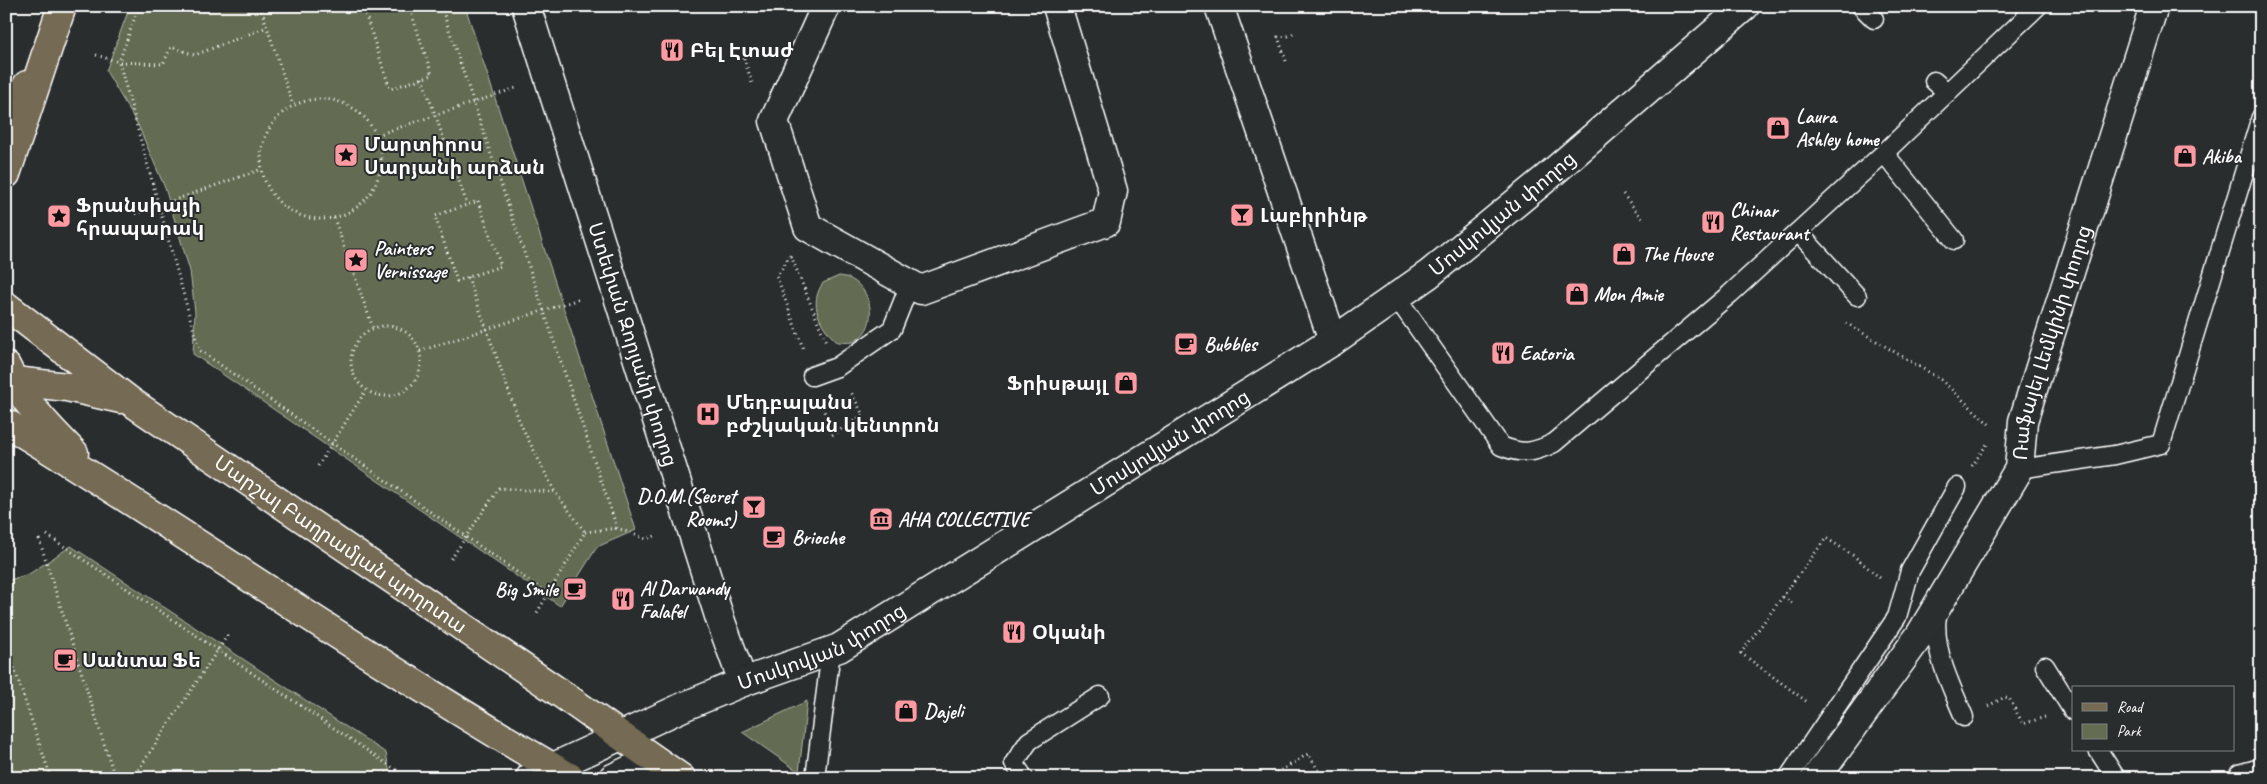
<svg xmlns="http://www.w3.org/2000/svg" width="2267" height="784" font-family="Caveat,'Noto Sans Armenian',sans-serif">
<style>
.green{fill:#646c52;stroke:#b2b6a8}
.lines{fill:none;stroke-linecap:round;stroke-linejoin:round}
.service-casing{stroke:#fff;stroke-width:21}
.minor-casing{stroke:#fff;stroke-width:31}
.secondary-casing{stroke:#fff;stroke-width:31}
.primary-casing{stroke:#fff;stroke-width:31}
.trunk-casing{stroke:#fff;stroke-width:31}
.path{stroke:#fff;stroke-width:3;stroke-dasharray:1 4;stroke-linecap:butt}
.service{stroke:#2a2d2e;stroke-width:18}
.minor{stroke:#2a2d2e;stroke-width:28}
.secondary{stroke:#2a2d2e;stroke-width:28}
.primary{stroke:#746b52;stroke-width:28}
.trunk{stroke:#746b52;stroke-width:28}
.labels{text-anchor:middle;stroke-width:4;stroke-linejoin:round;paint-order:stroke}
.poi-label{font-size:20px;font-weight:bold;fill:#fff;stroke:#2a2d2e;text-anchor:start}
.street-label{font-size:20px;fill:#fff;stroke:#2a2d2e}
</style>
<rect width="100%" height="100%" fill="#2a2d2e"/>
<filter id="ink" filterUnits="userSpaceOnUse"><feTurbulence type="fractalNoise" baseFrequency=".02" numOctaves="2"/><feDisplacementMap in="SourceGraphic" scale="10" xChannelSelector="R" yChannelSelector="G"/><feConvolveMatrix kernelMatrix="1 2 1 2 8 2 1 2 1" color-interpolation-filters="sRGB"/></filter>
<g filter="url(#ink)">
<g class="green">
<polygon points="130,6 465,6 636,530 597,547 560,606 193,354 195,312 190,271 165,188 138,125 106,71"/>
<path d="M839 276C872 278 883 330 852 342 848 343 842 342 837 342 820 326 808 304 823 283Z"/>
<polygon points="71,546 386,753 390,774 387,778 6,778 6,581 29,574"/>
<polygon points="807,701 799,772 742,732"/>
</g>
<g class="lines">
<g class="service-casing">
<g id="service">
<polyline points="1861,6 1874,19"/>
<polyline points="1934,81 1948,93"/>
<polyline points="1884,153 1954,240"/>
<polyline points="1798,232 1857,296"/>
<path d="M1397 298 1501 446C1523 455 1533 453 1554 443L1730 294 1884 153 2038 6"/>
<polyline points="812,376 837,367 892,329 910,284"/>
<polyline points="2019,469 2115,455 2161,444 2261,117"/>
<path d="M1937 613C1932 650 1950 683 1964 717"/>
<polyline points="2045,666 2073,711"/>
<polyline points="2098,750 2116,778"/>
<polyline points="815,778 831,651"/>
<polyline points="1024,778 1014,763 1029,741 1100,696"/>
<polyline points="1788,778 1897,617 1910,571 1957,487"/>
</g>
</g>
<g class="minor-casing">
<g id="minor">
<path id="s1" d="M526 6 720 619 743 682"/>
<polyline points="826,6 774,121 808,227 921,290 1106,222 1113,191 1057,6"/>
<polyline points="1219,6 1333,341"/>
<path id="s2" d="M1816 778 1920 635 2019 469 2023 421 2154 6"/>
<polyline points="2243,778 2261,773"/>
</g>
</g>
<g class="secondary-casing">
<g id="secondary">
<path id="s3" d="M530 778 685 706 743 682 839 648 1333 341 1429 274 1545 179 1745 6"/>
<polyline points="613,778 653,759"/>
</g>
</g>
<g class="primary-casing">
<g id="primary">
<polyline points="6,124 27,85"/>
<path id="s4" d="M6 306 130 401 563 695 681 778"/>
<path d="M6 366C21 399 49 428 74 453"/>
<polyline points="6,380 67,387 121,399"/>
<path d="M6 423C196 538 378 667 571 778"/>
</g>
</g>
<g class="trunk-casing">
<polyline id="trunk" points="6,174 62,6"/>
</g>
<g class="path">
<polyline points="139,6 119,62 199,350 548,594"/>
<polyline points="260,6 293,105"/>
<polyline points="387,6 365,13 390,89 432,75 409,6"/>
<polyline points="441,6 617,528 646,539 658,535"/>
<polyline points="96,55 119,62 163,64 171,47 195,55 267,27"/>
<polyline points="744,58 753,86"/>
<polyline points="1286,61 1278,37 1288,36 1296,32"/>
<polyline points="422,78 467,204"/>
<circle cx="321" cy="159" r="60"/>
<polyline points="377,135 519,87"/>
<polyline points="1623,194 1644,221"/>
<polygon points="478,201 501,266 457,281 435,216"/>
<polyline points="135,214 262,169"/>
<polyline points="334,218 373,328"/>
<polyline points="790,255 777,277 804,351"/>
<polyline points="791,256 826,342"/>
<polyline points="468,277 520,423 555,492 585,532 535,616"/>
<polyline points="1846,323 1940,379 1989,424"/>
<circle cx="386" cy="361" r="35"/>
<polyline points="420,351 579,299"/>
<polyline points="821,402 832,435 863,415 850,390"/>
<polyline points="318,466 366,390"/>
<polyline points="1972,466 1987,444"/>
<polyline points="585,532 617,528"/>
<polyline points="47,535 396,770 374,778"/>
<polyline points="39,539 115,778"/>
<polyline points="451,559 499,488 554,492"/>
<polyline points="1783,597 1792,603"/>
<polyline points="6,644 51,778"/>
<polyline points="1806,701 1741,653 1826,538 1854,556 1880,578"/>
<polyline points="1988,706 2005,697 2009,698 2023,724 2045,717"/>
<polyline points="133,778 229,633"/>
<polyline points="1268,778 1308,754 1319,771"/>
</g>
<use href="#service" class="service"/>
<use href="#minor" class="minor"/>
<use href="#secondary" class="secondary"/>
<use href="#primary" class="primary"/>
<use href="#trunk" class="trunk"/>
</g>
</g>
<defs>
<g id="restaurant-square" transform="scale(1.25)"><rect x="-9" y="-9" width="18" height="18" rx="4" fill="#ff9aa2" stroke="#2a2d2e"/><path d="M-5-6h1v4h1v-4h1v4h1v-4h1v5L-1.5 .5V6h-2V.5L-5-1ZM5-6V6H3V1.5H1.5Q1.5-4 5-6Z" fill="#111"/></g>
<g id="shop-square" transform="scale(1.25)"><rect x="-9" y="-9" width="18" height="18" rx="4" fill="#ff9aa2" stroke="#2a2d2e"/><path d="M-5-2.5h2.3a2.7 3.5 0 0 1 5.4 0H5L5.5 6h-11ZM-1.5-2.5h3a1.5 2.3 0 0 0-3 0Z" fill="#111"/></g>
<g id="sight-square" transform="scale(1.25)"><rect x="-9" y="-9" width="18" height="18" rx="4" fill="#ff9aa2" stroke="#2a2d2e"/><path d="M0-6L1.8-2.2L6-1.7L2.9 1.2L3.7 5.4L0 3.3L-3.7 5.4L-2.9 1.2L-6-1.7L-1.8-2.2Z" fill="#111"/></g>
<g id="bar-square" transform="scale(1.25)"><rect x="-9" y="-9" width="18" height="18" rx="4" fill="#ff9aa2" stroke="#2a2d2e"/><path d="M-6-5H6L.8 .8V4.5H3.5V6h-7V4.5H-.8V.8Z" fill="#111"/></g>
<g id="cafe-square" transform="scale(1.25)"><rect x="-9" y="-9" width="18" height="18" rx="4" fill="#ff9aa2" stroke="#2a2d2e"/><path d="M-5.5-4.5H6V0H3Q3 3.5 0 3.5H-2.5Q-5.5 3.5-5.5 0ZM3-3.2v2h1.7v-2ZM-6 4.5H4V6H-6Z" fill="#111"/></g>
<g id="hospital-square" transform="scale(1.25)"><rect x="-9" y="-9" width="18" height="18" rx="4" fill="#ff9aa2" stroke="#2a2d2e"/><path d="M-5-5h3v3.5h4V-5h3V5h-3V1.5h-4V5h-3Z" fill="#111"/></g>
<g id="museum-square" transform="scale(1.25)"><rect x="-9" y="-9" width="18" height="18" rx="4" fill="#ff9aa2" stroke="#2a2d2e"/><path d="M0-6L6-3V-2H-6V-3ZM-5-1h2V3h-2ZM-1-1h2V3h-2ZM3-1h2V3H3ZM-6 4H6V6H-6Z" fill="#111"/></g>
</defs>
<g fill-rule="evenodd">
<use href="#restaurant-square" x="672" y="50"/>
<use href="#shop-square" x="1778" y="128"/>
<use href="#sight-square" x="346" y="155"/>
<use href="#shop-square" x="2185" y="156"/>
<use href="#bar-square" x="1242" y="215"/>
<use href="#sight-square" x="59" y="216"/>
<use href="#restaurant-square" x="1713" y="222"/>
<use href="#shop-square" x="1624" y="254"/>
<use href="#sight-square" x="356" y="260"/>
<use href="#shop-square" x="1577" y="294"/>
<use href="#cafe-square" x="1186" y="344"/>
<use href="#restaurant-square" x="1503" y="353"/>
<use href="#shop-square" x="1126" y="383"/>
<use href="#hospital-square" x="708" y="414"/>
<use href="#bar-square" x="754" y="507"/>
<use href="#museum-square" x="881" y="519"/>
<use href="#cafe-square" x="774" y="537"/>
<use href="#cafe-square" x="575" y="589"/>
<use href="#restaurant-square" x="623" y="599"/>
<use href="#restaurant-square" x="1014" y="632"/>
<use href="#cafe-square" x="65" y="660"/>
<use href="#shop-square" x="906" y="711"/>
</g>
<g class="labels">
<g class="poi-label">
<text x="690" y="57">Բել Էտաժ</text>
<text x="1796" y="123">Laura<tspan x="1796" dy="23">Ashley home</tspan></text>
<text x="364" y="151">Մարտիրոս<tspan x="364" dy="23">Սարյանի արձան</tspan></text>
<text x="2202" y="163">Akiba</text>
<text x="76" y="212">Ֆրանսիայի<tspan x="76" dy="23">հրապարակ</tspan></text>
<text x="1730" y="217">Chinar<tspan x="1730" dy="23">Restaurant</tspan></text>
<text x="1260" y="222">Լաբիրինթ</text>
<text x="374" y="255">Painters<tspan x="374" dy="23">Vernissage</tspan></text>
<text x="1642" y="261">The House</text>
<text x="1594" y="301">Mon Amie</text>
<text x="1204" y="351">Bubbles</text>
<text x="1520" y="360">Eatoria</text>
<text x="1108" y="390" text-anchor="end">Ֆրիսթայլ</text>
<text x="726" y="409">Մեդբալանս<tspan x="726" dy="23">բժշկական կենտրոն</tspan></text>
<text x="736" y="503" text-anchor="end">D.O.M.(Secret<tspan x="736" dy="23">Rooms)</tspan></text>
<text x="898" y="526">AHA COLLECTIVE</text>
<text x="792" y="544">Brioche</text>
<text x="640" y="595">Al Darwandy<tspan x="640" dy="23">Falafel</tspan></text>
<text x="558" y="596" text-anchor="end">Big Smile</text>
<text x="1032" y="639">Օկանի</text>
<text x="82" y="667">Սանտա Ֆե</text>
<text x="924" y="718">Dajeli</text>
</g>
<g class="street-label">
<text dy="7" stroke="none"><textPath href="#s3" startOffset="1129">Մոսկովյան փողոց</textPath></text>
<text dy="7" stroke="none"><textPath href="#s2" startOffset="501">Ռաֆայել Լեմկինի փողոց</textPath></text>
<text dy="7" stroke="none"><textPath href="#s1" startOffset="355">Ստեփան Զորյանի փողոց</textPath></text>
<text dy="7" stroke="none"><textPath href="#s3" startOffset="725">Մոսկովյան փողոց</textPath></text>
<text dy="7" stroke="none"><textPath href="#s4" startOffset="411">Մարշալ Բաղրամյան պողոտա</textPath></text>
<text dy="7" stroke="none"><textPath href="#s3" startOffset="320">Մոսկովյան փողոց</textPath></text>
</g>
</g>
<rect width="2267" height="784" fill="none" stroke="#2a2d2e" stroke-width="25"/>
<rect x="12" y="12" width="2242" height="759" fill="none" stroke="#fff" stroke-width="2" filter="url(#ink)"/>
<rect x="2072" y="686" width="162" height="65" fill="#2a2d2e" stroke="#7f8182"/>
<rect x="2082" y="703" width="25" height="8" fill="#746b52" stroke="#7f8182"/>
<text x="2117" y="712" font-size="15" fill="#ffffff">Road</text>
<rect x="2082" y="724" width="25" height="15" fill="#646c52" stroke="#7f8182"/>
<text x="2117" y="736" font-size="15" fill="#ffffff">Park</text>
</svg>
